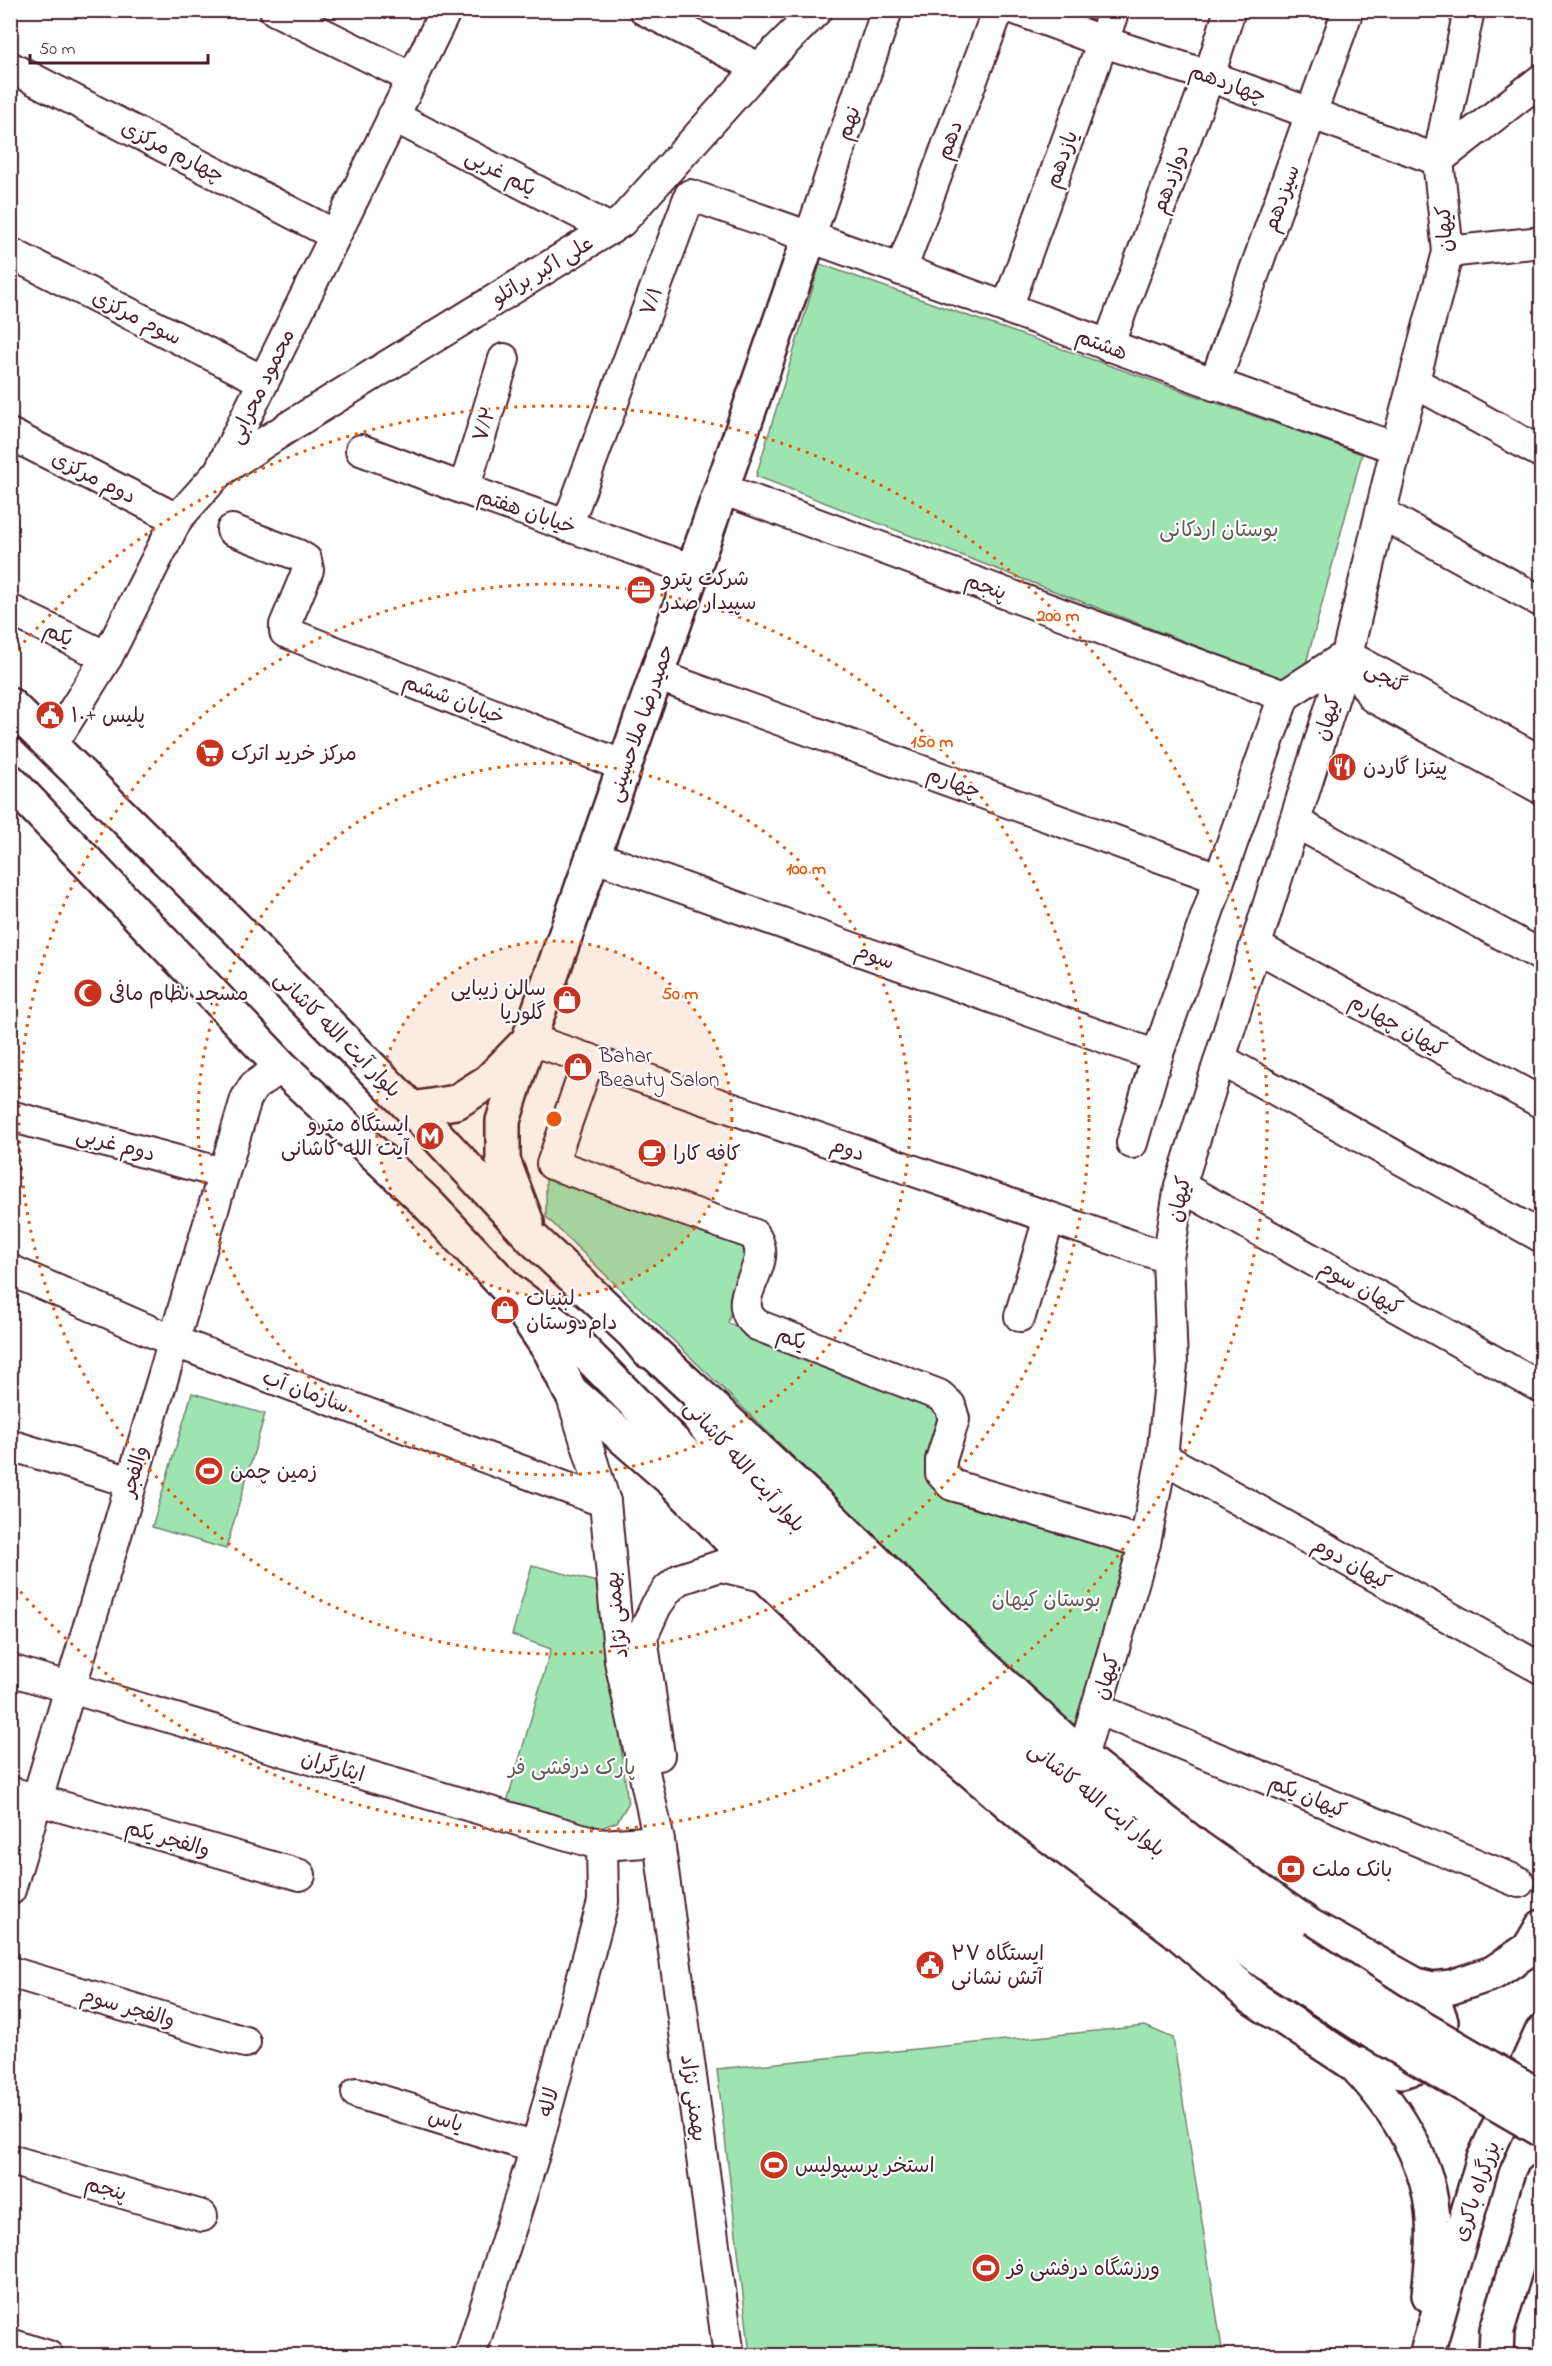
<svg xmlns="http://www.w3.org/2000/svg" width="1552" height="2366" font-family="'Indie Flower','Playpen Sans Arabic',sans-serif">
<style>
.green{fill:#9ee4b1;stroke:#74826e;stroke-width:1.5}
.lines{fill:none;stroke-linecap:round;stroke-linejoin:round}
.minor-casing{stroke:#4a1f2b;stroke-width:34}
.major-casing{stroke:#4a1f2b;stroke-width:38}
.highway-casing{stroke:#4a1f2b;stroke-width:38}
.minor{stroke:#fff;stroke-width:30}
.major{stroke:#fff;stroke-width:33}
.highway{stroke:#fff;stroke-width:33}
.major-bridge-casing{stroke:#4a1f2b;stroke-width:38;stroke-linecap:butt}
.major-bridge{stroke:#fff;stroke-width:33}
.ring{fill:none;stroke:#e8590c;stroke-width:3;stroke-dasharray:3 6}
.labels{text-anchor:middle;stroke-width:4.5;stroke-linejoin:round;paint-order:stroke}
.street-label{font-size:21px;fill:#4a1f2b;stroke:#fff}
.park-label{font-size:21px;fill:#635a53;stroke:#fff}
.poi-label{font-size:21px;fill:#4a1f2b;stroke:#fff;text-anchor:start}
.centre{fill:#e8590c;stroke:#fff;stroke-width:3}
.ring-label{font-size:18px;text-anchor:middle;font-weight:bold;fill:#e8590c;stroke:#fff;stroke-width:4.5;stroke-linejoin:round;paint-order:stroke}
</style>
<rect width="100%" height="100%" fill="#fff"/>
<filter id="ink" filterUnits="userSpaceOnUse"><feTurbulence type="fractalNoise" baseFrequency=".0167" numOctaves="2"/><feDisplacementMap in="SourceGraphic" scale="12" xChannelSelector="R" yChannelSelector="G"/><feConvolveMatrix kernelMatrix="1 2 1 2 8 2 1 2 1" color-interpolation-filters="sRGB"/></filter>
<g filter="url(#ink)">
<g class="green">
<polygon points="820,264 1362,454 1300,686 756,476"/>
<polygon points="546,1171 749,1244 728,1323 945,1411 932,1487 1136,1550 1081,1736 546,1217"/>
<polygon points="192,1393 265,1414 226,1549 152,1527"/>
<polygon points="532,1565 597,1582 609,1649 628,1804 617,1822 598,1829 507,1802 551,1649 512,1635"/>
<polygon points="1145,2026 1173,2038 1223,2355 750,2355 717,2069"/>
</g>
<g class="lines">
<g class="minor-casing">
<g id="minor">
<polyline points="275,10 412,78"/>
<polyline points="645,10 759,68"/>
<polyline points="1018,10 1104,42 1209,76 1438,160"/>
<polyline points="10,67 335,235"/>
<polyline points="393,116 610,229"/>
<polyline points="1438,160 1542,79"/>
<polyline points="810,236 887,10"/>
<polyline points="1448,252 1542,242"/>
<polyline points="10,253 263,381"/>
<polyline points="901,270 998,10"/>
<polyline points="1007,308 1114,10"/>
<polyline points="1108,346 1209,76 1230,10"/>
<polyline points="1414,382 1542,453"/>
<polyline points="1214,385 1348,10"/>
<polyline points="10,434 177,519"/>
<polyline points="361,450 464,489 693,570"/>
<polyline points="219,472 293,424 621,222 759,68 817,10"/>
<polyline points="464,489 504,359"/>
<polyline points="722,489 1284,696"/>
<polyline points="1381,513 1542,602"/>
<path d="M567 526 690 195C926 276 1160 366 1396 448"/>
<polyline points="232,530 298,555 306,560 308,570 285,625 285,632 624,766"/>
<polyline points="10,610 107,657"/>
<polyline points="1347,655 1373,697 1542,789"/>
<polyline points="1350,657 1542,762"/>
<polyline points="656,675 1218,878"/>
<polyline points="52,745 107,657 177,519 219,472 446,10"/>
<polyline points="1295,822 1542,956"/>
<polyline points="593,856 1157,1056"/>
<polyline points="1255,946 1542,1103"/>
<polyline points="529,1039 1168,1258"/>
<path d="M589 1059 552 1164 753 1234C776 1261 736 1289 748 1314 749 1318 754 1322 757 1325L939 1395 950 1405 954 1419 941 1460V1473L952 1485 1145 1543"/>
<polyline points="1220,1059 1542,1237"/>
<polyline points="10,1116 222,1173"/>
<polyline points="1132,1143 1157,1056 1284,696 1347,655"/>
<polyline points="1180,1186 1542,1388"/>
<polyline points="10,1270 173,1341 605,1502"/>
<polyline points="1020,1316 1049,1218"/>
<polyline points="570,1391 605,1502 620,1661 659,1841 729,2356"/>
<polyline points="10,1445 131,1482"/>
<polyline points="1162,1457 1542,1669"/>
<polyline points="10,1670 602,1845 659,1841"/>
<polyline points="1097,1709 1519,1882"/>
<polyline points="659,1755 642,1637 656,1606 668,1589 680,1579 720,1566 767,1577"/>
<polyline points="1082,1757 1145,1543 1162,1457 1172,1364 1168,1258 1180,1186 1347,655 1396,448 1448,252 1438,160 1469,10"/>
<polyline points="10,1792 300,1875"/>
<polyline points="10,1890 246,1099 254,1086 282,1067"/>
<polyline points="10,1972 245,2042"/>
<polyline points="357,2093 536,2148"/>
<polyline points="10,2160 202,2216"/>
<polyline points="10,2344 48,2356"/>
<polyline points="470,2356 536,2148 603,1902 602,1845"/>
</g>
</g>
<g class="major-casing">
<g id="major">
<polyline points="10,705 240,932 268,963 412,1109 533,1239 634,1334 648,1351"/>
<polyline points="10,781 282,1067 426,1202 508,1289 563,1330 806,1577 945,1709 1045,1796 1155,1883 1279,1972"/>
<polyline points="412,1109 456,1102 489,1081 524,1045"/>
<polyline points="527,1223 503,1160 503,1121 529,1039 810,236"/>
<polyline points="508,1289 551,1352 570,1391 674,1482 767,1577 921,1728 1030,1821 1175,1930 1253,1998 1354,2064 1402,2071 1416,2067 1427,2059 1436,2048 1440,2035 1441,2021 1436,2007 1428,1996 1416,1985 1310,1926 1197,1847 1082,1757 970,1654 825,1512 634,1334"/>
<polyline points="698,1416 723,1449 805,1534 951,1677 1062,1772 1181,1867 1295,1948"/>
</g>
</g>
<g class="highway-casing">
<g id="highway">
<polyline points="1416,1985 1432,1989 1451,1987 1493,1973 1529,1949 1542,1927"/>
<path d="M1354 2064C1395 2107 1430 2161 1433 2221 1435 2245 1431 2271 1429 2295"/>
<polyline points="1426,2356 1483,2161 1542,2032"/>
<polyline points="1496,2356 1497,2330 1542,2181"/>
</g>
</g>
<use href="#minor" class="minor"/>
<use href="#major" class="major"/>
<use href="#highway" class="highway"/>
<g class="major-bridge-casing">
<g id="major-bridge">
<polyline points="1295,1948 1391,2010 1542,2098"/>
<polyline points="1279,1972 1376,2034 1542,2130"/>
</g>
</g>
<use href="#major-bridge" class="major-bridge"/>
</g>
</g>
<circle cx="554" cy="1119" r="178" fill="#e8590c" fill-opacity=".12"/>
<g class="ring">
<circle cx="554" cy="1119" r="178"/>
<circle cx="554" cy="1119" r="356"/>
<circle cx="554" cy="1119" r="535"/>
<path d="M12 656A713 713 0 1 1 12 1582"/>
</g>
<defs>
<g id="office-disc" transform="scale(1.5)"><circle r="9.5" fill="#c8321e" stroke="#fff"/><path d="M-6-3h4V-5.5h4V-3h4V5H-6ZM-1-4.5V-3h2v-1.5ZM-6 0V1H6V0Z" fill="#fff"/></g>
<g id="civic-disc" transform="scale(1.5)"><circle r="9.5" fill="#c8321e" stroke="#fff"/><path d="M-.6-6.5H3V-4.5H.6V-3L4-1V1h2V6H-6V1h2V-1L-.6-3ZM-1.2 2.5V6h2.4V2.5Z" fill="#fff"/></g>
<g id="supermarket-disc" transform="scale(1.5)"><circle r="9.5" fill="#c8321e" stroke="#fff"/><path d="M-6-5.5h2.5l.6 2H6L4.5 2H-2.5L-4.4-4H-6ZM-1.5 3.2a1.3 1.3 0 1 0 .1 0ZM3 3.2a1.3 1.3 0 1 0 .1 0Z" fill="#fff"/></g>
<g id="restaurant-disc" transform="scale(1.5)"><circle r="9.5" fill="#c8321e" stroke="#fff"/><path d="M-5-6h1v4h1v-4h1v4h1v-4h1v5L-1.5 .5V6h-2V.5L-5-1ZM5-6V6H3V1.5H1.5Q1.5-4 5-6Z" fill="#fff"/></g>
<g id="mosque-disc" transform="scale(1.5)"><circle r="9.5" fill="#c8321e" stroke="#fff"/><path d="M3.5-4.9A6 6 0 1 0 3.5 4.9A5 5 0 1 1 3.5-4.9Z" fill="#fff"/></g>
<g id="shop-disc" transform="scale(1.5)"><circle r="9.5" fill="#c8321e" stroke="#fff"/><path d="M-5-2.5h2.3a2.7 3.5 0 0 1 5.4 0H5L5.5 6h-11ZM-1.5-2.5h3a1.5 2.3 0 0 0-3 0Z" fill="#fff"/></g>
<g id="metro-disc" transform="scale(1.5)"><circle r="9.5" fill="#c8321e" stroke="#fff"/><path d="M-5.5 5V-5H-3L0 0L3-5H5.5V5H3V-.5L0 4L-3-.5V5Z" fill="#fff"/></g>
<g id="cafe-disc" transform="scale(1.5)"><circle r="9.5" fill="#c8321e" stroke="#fff"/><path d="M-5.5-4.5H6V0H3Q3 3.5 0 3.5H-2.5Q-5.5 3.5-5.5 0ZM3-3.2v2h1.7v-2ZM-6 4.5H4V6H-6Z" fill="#fff"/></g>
<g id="stadium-disc" transform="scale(1.5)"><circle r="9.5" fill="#c8321e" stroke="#fff"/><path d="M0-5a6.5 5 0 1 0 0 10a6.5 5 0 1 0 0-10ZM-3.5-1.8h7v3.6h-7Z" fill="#fff"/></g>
<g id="bank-disc" transform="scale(1.5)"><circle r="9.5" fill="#c8321e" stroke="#fff"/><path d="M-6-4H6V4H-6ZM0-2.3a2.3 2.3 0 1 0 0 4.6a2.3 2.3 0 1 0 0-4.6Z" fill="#fff"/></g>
</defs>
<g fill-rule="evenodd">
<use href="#office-disc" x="641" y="590"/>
<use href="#civic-disc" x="50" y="715"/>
<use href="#supermarket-disc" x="210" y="753"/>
<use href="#restaurant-disc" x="1342" y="767"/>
<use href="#mosque-disc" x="88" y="993"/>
<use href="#shop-disc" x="567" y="1000"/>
<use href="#shop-disc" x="578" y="1067"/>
<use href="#metro-disc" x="430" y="1136"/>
<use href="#cafe-disc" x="652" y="1153"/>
<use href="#shop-disc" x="505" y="1310"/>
<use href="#stadium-disc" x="209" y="1471"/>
<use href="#bank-disc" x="1291" y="1869"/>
<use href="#civic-disc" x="930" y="1965"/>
<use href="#stadium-disc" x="774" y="2165"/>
<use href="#stadium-disc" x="986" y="2268"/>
</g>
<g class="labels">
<g class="street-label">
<text transform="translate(1228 83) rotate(20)" y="7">چهاردهم</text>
<text transform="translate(848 123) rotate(-71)" y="7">نهم</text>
<text transform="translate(949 140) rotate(-70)" y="7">دهم</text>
<text transform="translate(173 151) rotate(27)" y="7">چهارم مرکزی</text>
<text transform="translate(1061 159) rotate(-70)" y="7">یازدهم</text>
<text transform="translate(501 172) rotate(28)" y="7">یکم غربی</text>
<text transform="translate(1170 179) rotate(-70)" y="7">دوازدهم</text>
<text transform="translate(1281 198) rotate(-70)" y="7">سیزدهم</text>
<text transform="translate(1444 229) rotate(-93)" y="7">کیهان</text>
<text transform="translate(542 270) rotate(-31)" y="7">علی اکبر براتلو</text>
<text transform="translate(651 301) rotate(-70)" y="7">۷/۱</text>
<text transform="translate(137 317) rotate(27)" y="7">سوم مرکزی</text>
<text transform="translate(1102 344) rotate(21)" y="7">هشتم</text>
<text transform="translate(261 386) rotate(-64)" y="7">محمود محرابی</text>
<text transform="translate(484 424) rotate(-73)" y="7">۷/۲</text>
<text transform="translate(94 477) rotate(27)" y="7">دوم مرکزی</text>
<text transform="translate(527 511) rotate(19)" y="7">خیابان هفتم</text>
<text transform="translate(986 586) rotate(20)" y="7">پنجم</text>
<text transform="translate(59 634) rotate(26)" y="7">یکم</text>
<text transform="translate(1386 677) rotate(29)" y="7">گنجی</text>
<text transform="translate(454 699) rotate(21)" y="7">خیابان ششم</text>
<text transform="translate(1327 718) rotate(-73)" y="7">کیهان</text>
<text transform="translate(640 723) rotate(-71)" y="7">حمیدرضا ملاحسینی</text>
<text transform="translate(954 782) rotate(20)" y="7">چهارم</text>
<text transform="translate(875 956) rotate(20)" y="7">سوم</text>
<text transform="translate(1398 1025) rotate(29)" y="7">کیهان چهارم</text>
<text transform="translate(338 1034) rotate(45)" y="7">بلوار آیت الله کاشانی</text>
<text transform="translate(116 1144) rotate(15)" y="7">دوم غربی</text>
<text transform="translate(848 1149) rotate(19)" y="7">دوم</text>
<text transform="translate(1179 1199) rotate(-78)" y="7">کیهان</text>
<text transform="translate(1361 1287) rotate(29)" y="7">کیهان سوم</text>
<text transform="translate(792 1338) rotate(21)" y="7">یکم</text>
<text transform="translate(306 1391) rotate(20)" y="7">سازمان آب</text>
<text transform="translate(745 1466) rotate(48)" y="7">بلوار آیت الله کاشانی</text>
<text transform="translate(134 1471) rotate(-74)" y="7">والفجر</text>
<text transform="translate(1352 1563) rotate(29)" y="7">کیهان دوم</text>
<text transform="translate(616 1615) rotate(-96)" y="7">بهمنی نژاد</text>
<text transform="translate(1106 1677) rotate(-74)" y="7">کیهان</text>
<text transform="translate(333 1766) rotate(16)" y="7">ایثارگران</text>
<text transform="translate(1308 1796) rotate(22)" y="7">کیهان یکم</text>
<text transform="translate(1097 1799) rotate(39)" y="7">بلوار آیت الله کاشانی</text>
<text transform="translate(168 1838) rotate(16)" y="7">والفجر یکم</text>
<text transform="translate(128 2007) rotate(16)" y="7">والفجر سوم</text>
<text transform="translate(694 2098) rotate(82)" y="7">بهمنی نژاد</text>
<text transform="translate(548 2102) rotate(-75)" y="7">لاله</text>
<text transform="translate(446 2120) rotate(17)" y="7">یاس</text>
<text transform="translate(106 2188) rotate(16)" y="7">پنجم</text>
<text transform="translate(1476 2191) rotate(-71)" y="7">بزرگراه باکری</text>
</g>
<g class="park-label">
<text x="1219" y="536">بوستان اردکانی</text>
<text x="1046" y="1606">بوستان کیهان</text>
<text x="572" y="1774">پارک درفشی فر</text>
</g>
<g class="poi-label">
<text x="662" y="585">شرکت پترو<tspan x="662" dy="24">سپیدار صدر</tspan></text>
<text x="71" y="722">پلیس +۱۰</text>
<text x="231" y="760">مرکز خرید اترک</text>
<text x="1363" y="774">پیتزا گاردن</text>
<text x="546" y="995" text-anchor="end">سالن زیبایی<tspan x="546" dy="24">گلوريا</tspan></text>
<text x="109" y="1000">مسجد نظام مافی</text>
<text x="599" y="1062">Bahar<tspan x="599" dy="24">Beauty Salon</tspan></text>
<text x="409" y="1131" text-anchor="end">ایستگاه مترو<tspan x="409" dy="24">آیت الله کاشانی</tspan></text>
<text x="673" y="1160">کافه کارا</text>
<text x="526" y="1305">لبنیات<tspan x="526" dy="24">دام‌دوستان</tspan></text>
<text x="230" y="1478">زمین چمن</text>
<text x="1312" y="1876">بانک ملت</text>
<text x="951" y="1960">ایستگاه ۲۷<tspan x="951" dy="24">آتش نشانی</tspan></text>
<text x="795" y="2172">استخر پرسپولیس</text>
<text x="1007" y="2275">ورزشگاه درفشی فر</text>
</g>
</g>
<circle cx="554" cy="1119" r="9" class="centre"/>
<g class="ring-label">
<text x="1058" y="621">200 m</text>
<text x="932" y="747">150 m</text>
<text x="806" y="874">100 m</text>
<text x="680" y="999">50 m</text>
</g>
<rect width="1552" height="2366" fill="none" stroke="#fff" stroke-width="36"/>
<rect x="18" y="18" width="1516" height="2330" fill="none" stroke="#4a1f2b" stroke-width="2" filter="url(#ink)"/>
<path d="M30 54v9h178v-9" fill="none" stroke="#4a1f2b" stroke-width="3"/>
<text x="39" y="54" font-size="18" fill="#4a1f2b" stroke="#ffffff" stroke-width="4.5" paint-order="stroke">50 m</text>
</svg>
